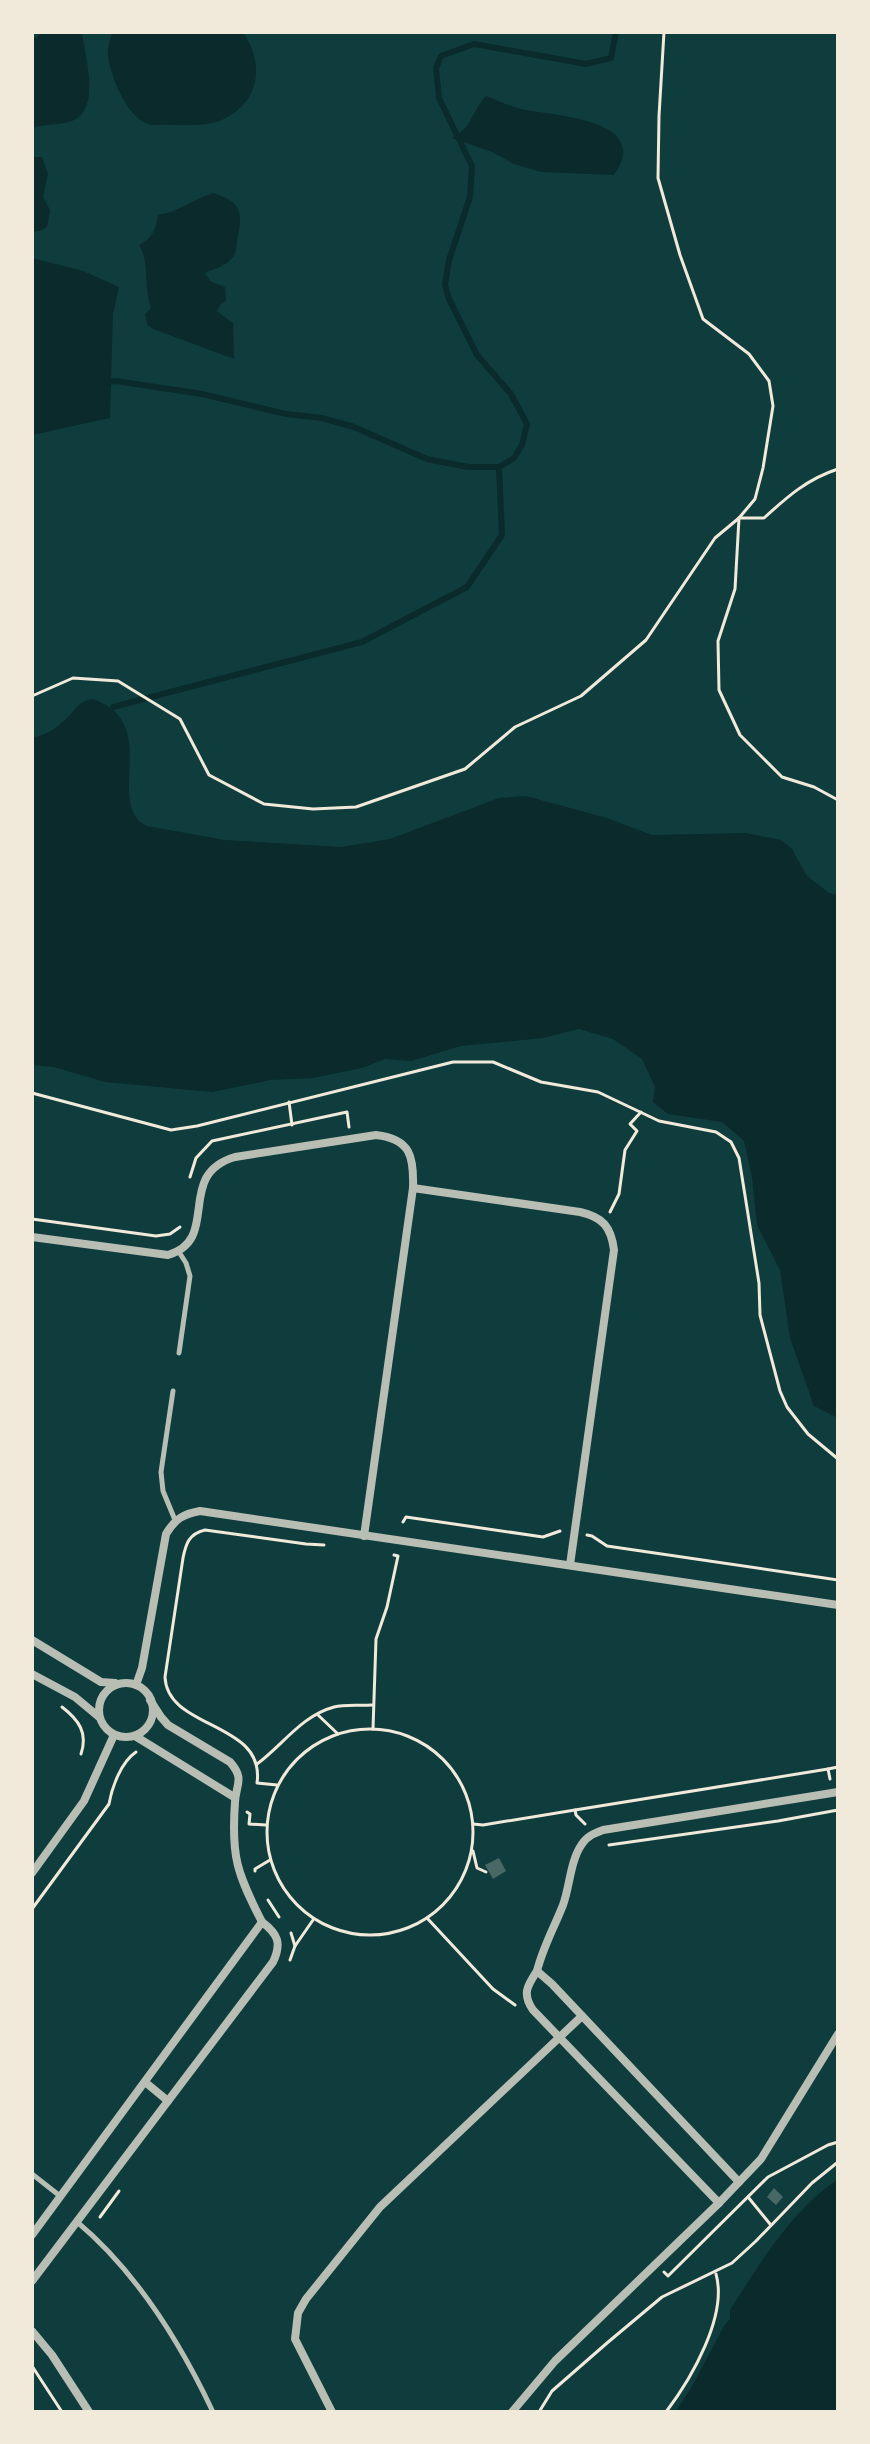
<svg xmlns="http://www.w3.org/2000/svg" width="870" height="2444" font-family="Manrope,sans-serif">
<style>
.water{fill:#0a2a2b}
.lines{fill:none;stroke-linecap:round;stroke-linejoin:round}
.stream{stroke:#0a2a2b;stroke-width:6}
.building{fill:#486865}
.path{stroke:#f1e9da;stroke-width:3}
.service{stroke:#b8beb3;stroke-width:5}
.minor{stroke:#b8beb3;stroke-width:8}
</style>
<rect width="100%" height="100%" fill="#0f3d3e"/>
<g class="water">
<path d="M43 32H82C85 58 103 113 69 122 57 125 44 124 32 128V40Z"/>
<path d="M112 32H243C265 64 260 103 222 120 208 126 188 125 173 125 165 124 154 126 148 124 126 116 111 77 108 56 107 49 110 40 112 32Z"/>
<path d="M486 96C497 100 509 106 521 109 552 116 654 118 614 175L541 172 514 164 492 152 452 138C475 125 470 113 486 96Z"/>
<polygon points="32,157 42,157 48,174 43,197 50,210 47,227 40,231 32,232"/>
<path d="M213 193C238 201 244 209 238 235 236 243 238 252 232 258 224 268 215 268 205 273L210 281 225 287 226 301 221 304 217 311 233 323 234 359 153 329 147 324 145 314 151 308C143 287 150 261 139 245 152 238 156 230 158 215 178 212 194 199 213 193Z"/>
<polygon points="32,258 83,271 119,287 113,314 110,418 32,435"/>
<path d="M93 699C163 723 103 805 147 826L225 840 341 847 390 839 499 798 526 796 607 818 652 835 746 833 781 840 792 849 807 876 829 893 838 895V1418L814 1406 790 1338 780 1270 757 1225 752 1177 744 1141 722 1122 668 1114 653 1102 655 1087 642 1059 613 1039 579 1029 543 1038 461 1046 411 1061 385 1059 362 1068 313 1078 271 1080 212 1092 105 1082 54 1067 32 1065V738C46 735 57 728 67 718 78 707 77 702 93 699Z"/>
<path d="M838 2179V2412H675L690 2390 724 2326 730 2319V2310C760 2263 791 2211 838 2179Z"/>
</g>
<g class="lines">
<g class="stream">
<polyline points="106,382 116,381 202,394 286,414 322,418 354,427 427,459 468,467 499,467 514,458 522,445 527,424 511,394 477,355 449,299 445,285 449,260 470,197 472,166 439,98 436,68 441,56 474,44 586,64 611,58 616,32"/>
<polyline points="113,707 362,642 467,587 502,535 499,467"/>
</g>
</g>
<g class="building">
<polygon points="499,1858 506,1871 493,1879 485,1865"/>
<polygon points="774,2188 783,2197 776,2205 767,2197"/>
</g>
<g class="lines">
<g class="path">
<polyline points="739,518 735,589 718,641 719,690 740,735 782,777 814,787 838,800"/>
<path d="M739 518H764C787 497 807 479 838 469"/>
<polyline points="32,696 73,678 118,681 180,719 209,775 264,804 313,809 356,807 465,769 515,727 581,696 646,640 715,538 739,518 755,499 763,468 773,406 769,381 749,354 703,319 680,255 658,178 659,116 664,32"/>
<polyline points="32,1093 171,1130 197,1126 453,1062 493,1062 541,1082 598,1092 659,1121 716,1132 731,1142 739,1158 759,1283 760,1315 780,1391 787,1407 808,1434 838,1459"/>
<polyline points="289,1102 292,1125"/>
<polyline points="190,1177 196,1158 212,1141 347,1112 349,1127"/>
<polyline points="610,1212 619,1194 625,1150 637,1131 630,1124 641,1112"/>
<polyline points="32,1219 156,1236 170,1234 180,1227"/>
<polyline points="403,1522 406,1517 543,1537 560,1531"/>
<polyline points="587,1535 592,1536 607,1546 838,1580"/>
<path d="M62 1707C79 1720 88 1733 81 1754"/>
<polyline points="318,1715 338,1734"/>
<circle cx="370" cy="1832" r="103"/>
<polyline points="373,1729 376,1639 387,1607 398,1556 394,1555"/>
<path d="M257 1764C283 1745 301 1716 334 1707 345 1704 360 1706 372 1705"/>
<polyline points="830,1779 828,1769 838,1767"/>
<path d="M277 1785 257 1783C266 1721 167 1730 165 1677L183 1558C186 1543 189 1534 205 1530L306 1544 324 1545"/>
<polyline points="575,1810 828,1769"/>
<polyline points="247,1812 250,1814 249,1824 266,1825"/>
<polyline points="473,1824 483,1825 575,1810 576,1815 585,1824"/>
<polyline points="609,1845 778,1821 838,1810"/>
<polyline points="473,1851 477,1868 486,1872"/>
<polyline points="255,1871 255,1869 270,1860"/>
<polyline points="268,1900 279,1917"/>
<path d="M32 1909 109 1804C112 1787 121 1762 136 1752"/>
<polyline points="427,1918 493,1989 515,2005"/>
<polyline points="295,1946 313,1920"/>
<polyline points="290,1960 295,1946 291,1933"/>
<polyline points="748,2197 770,2224"/>
<polyline points="100,2217 119,2191"/>
<polyline points="664,2272 668,2276 768,2177 828,2145 838,2142"/>
<polyline points="32,2366 62,2412"/>
<polyline points="539,2412 552,2391 607,2343 662,2297 732,2263 756,2241 812,2183 838,2162"/>
<path d="M666 2412C691 2379 728 2316 716 2274"/>
</g>
<g class="service">
<polyline points="179,1353 190,1276 186,1263 179,1252"/>
<polyline points="173,1391 161,1472 163,1491 175,1520"/>
<polyline points="32,2174 60,2196"/>
<path d="M76 2221C136 2271 180 2342 213 2412"/>
</g>
<g class="minor">
<path d="M413 1188 580 1212C603 1217 611 1227 614 1250L570 1565"/>
<path d="M32 1237 168 1255C222 1239 174 1175 235 1157L376 1135C411 1139 414 1157 413 1188L364 1536"/>
<polyline points="32,1640 101,1682 115,1683"/>
<polyline points="32,1674 75,1697 99,1717"/>
<circle cx="126" cy="1710" r="27"/>
<path d="M136 1685 142 1668 166 1534C175 1519 183 1514 200 1511L838 1605"/>
<path d="M150 1700 161 1717 168 1725 230 1762C245 1779 236 1784 235 1802 231 1857 237 1873 262 1922"/>
<polyline points="135,1736 234,1797"/>
<polyline points="32,1873 84,1801 114,1735"/>
<path d="M537 1971C543 1947 554 1928 563 1905 570 1886 570 1861 582 1844 587 1836 595 1833 603 1830L838 1792"/>
<polyline points="145,2082 168,2101"/>
<path d="M719 2203 533 2010C522 1994 527 1986 537 1971L552 1984 739 2182"/>
<path d="M32 2235 262 1922C278 1934 282 1943 273 1962L32 2281"/>
<polyline points="32,2331 52,2355 89,2412"/>
<polyline points="332,2412 295,2339 298,2313 306,2299 380,2207 582,2016"/>
<polyline points="512,2412 555,2361 719,2203 761,2159 838,2034"/>
</g>
</g>
<rect width="870" height="2444" fill="none" stroke="#f1e9da" stroke-width="68"/>
</svg>
